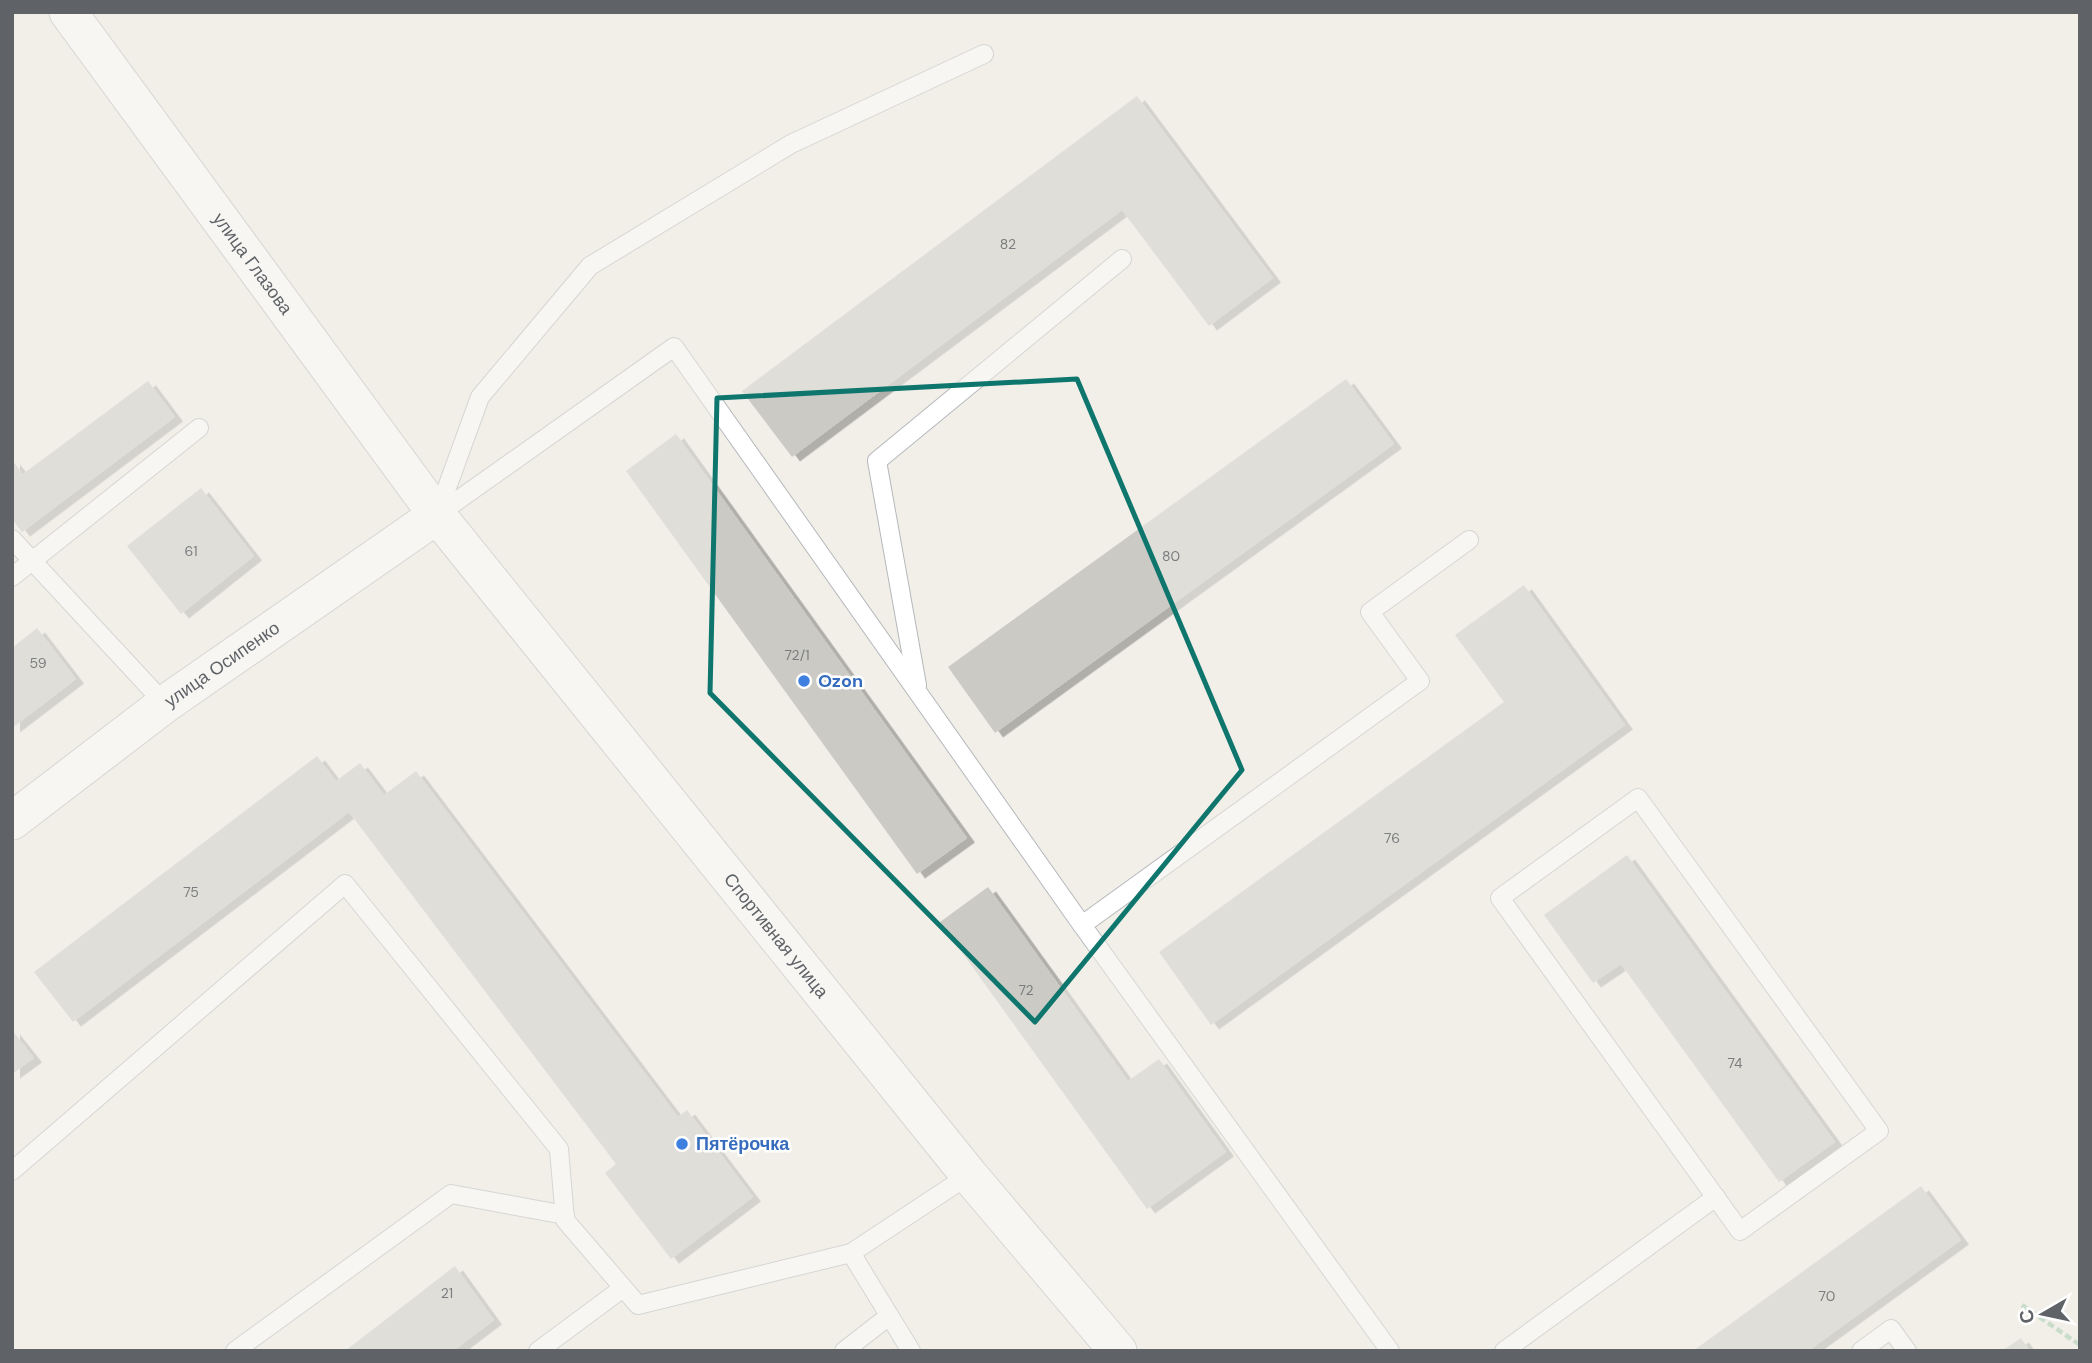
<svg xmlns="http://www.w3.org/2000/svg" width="2092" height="1363" font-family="'DM Sans',sans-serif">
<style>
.building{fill:#cccac5;filter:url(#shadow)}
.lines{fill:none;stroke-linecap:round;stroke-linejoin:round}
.lane-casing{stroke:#b5b8bc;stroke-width:20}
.street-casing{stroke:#b5b8bc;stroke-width:39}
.path{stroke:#9cc7a9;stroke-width:4.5;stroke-dasharray:7 3.5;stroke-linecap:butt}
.lane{stroke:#fff;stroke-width:18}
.street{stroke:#fff;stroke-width:37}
.marked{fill:none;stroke:#0f766e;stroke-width:5;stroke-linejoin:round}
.shop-dot{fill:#3f7fe0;stroke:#fff;stroke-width:2.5}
.labels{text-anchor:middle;stroke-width:5;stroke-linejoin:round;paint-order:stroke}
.number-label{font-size:14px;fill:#7a7d7f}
.street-label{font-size:18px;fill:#5f6368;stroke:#fff}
.shop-label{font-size:18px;font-weight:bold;fill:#366cbe;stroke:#fff;text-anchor:start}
</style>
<defs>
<filter id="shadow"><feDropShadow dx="8" dy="4.5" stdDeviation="0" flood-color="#0004"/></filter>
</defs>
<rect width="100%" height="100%" fill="#f1efe8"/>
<g class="building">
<polygon points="1137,96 1273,278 1209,326 1122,210 792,457 742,391"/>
<polygon points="1346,379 1394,444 995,733 948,667"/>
<polygon points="148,381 175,417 22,532 12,519 12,460 23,474"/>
<polygon points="676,434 967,838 917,874 626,471"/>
<polygon points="201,488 254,556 181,614 127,546"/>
<polygon points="1524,585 1625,725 1211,1025 1159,952 1504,702 1455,635"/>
<polygon points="37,628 76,679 12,728 12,648"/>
<polygon points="317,756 336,781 360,763 384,795 416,771 678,1117 687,1110 753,1197 671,1259 605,1173 616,1164 349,812 73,1022 34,972"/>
<polygon points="1627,855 1835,1142 1779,1182 1621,964 1593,983 1544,915"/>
<polygon points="988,887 1128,1081 1159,1059 1226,1152 1147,1209 940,922"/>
<polygon points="12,1030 34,1058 12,1074"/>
<polygon points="1921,1186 1961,1240 1808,1351 1693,1351"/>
<polygon points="455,1266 494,1320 453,1351 345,1351"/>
<polygon points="2021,1338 2030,1351 2002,1351"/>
</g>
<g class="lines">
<g class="lane-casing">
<g id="lane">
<polyline points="437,515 674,347 1082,925"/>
<polyline points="437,515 480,397 590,266 791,144 984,54"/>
<polyline points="12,539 165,704"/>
<polyline points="12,577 199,428"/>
<polyline points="917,685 877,461 1122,259"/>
<polygon points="1638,798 1879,1131 1740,1231 1500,898"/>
<polyline points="12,1171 345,884 559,1149 565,1220 638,1305 851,1253 911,1351"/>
<polyline points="851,1253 969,1175"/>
<polyline points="235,1351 451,1194 565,1215"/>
<polyline points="538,1351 623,1288"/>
<polyline points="844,1351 889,1316"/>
<polyline points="1390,1351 1082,925 1420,681 1370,612 1469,540"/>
<polyline points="1504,1351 1716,1197"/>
<polyline points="1861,1351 1891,1329 1907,1351"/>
</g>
</g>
<g class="street-casing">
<g id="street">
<path id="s1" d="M68 12 437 515 969 1175 1118 1351"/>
<path id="s2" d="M12 821 165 704 437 515"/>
</g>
</g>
<polyline class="path" points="2022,1305 2080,1345"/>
<use href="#lane" class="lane"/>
<use href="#street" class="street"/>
</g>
<path d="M0 0H2092V1363H0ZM1077 379 1242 770 1035 1022 710 693 717 398Z" fill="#f1efe8" fill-opacity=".55" fill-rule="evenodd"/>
<path class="marked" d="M1077 379 1242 770 1035 1022 710 693 717 398Z"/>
<g class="shop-dot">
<circle cx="804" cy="681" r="7"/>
<circle cx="682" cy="1144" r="7"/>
</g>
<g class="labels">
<g class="number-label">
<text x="1008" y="249">82</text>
<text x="191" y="556">61</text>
<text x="1171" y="561">80</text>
<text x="797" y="660">72/1</text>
<text x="38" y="668">59</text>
<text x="1392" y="843">76</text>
<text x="191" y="897">75</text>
<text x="1026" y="995">72</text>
<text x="1735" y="1068">74</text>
<text x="447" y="1298">21</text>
<text x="1827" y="1301">70</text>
</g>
<g class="street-label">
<text dy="6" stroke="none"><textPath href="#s1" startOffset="312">улица Глазова</textPath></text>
<text dy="6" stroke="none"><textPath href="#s2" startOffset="262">улица Осипенко</textPath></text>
<text dy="6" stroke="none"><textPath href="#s1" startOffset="1164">Спортивная улица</textPath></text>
</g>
<g class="shop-label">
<text x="818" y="687">Ozon</text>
<text x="696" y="1150">Пятёрочка</text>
</g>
</g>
<rect width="2092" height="1363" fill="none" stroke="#5f6368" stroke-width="28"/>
<g transform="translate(2043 1314) rotate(261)" stroke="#ffffff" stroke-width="5" paint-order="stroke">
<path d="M0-5L12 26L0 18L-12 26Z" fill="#5f6368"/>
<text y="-10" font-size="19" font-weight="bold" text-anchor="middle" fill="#5f6368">С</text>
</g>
</svg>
